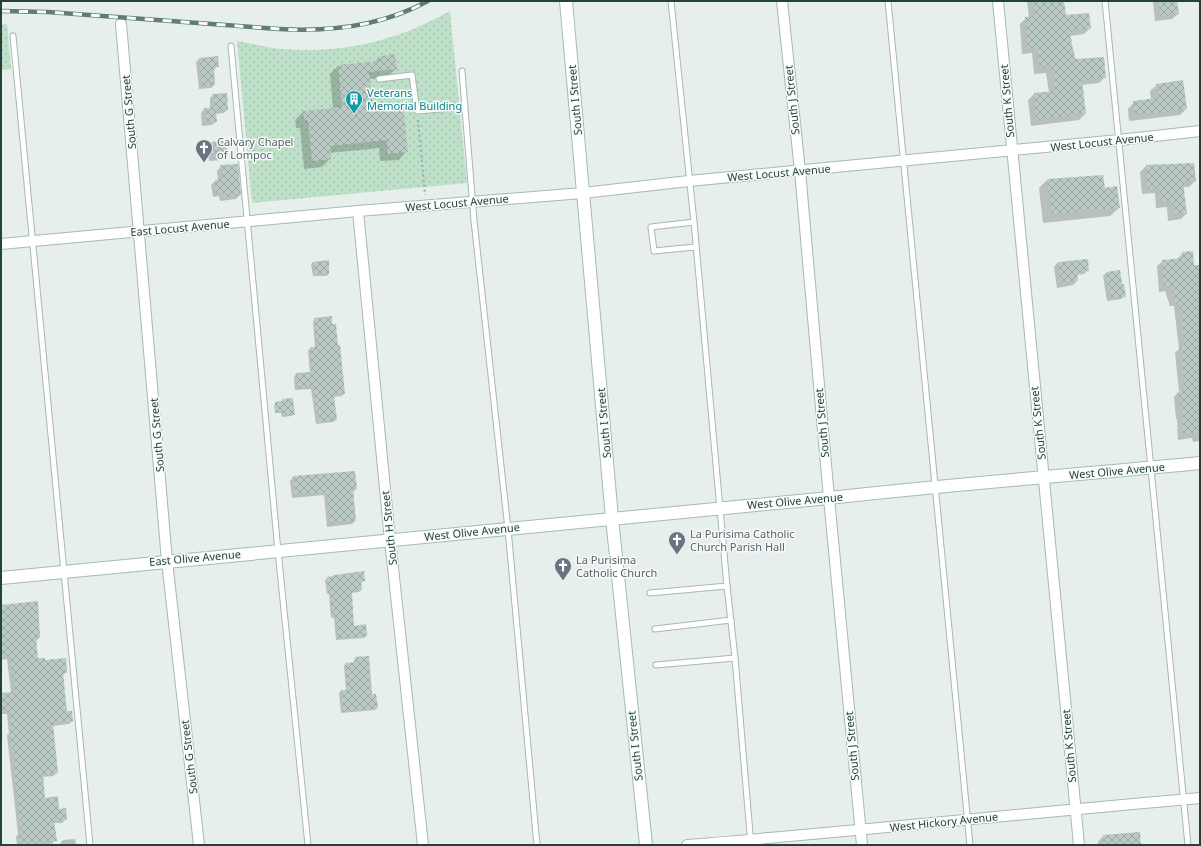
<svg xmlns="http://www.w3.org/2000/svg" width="1201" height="846" font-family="'Noto Sans',sans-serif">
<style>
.green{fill:url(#green-dots)}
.shadow{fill:#0003}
.building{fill:url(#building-cross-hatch)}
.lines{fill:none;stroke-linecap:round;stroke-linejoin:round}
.lane-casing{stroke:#a8b8b2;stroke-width:7}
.street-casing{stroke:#a8b8b2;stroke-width:12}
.secondary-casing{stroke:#a4bbb3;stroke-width:14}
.path{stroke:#86b3a5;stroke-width:2;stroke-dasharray:2 3;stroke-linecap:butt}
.lane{stroke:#fff;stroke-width:5}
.street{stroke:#fff;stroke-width:10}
.secondary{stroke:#fff;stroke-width:12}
.rail-casing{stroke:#5f7d75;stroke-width:4.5}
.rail{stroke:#f7fbf9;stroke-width:3;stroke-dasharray:9;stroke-linecap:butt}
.labels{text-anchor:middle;stroke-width:3;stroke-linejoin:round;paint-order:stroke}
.culture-label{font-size:11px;fill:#0d838f;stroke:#f7fbf9;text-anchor:start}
.street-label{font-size:11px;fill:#24423a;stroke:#f7fbf9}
.worship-label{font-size:11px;fill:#5b616d;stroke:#f7fbf9;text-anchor:start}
</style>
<defs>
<pattern id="green-dots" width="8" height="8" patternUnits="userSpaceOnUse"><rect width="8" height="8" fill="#bfe0c8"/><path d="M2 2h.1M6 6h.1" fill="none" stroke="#a4c1ad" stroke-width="1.8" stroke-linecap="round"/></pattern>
<pattern id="building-cross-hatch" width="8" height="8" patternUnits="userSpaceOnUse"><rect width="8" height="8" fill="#bbcac4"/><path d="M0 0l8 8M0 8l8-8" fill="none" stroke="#98a6a0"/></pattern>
</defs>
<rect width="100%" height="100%" fill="#e6efeb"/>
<g class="green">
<path d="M450 11 467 183 252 203 237 41C249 43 261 46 273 48 312 53 354 49 391 37 412 31 431 21 450 11Z"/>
<polygon points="7,24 11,69 1,70 1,25"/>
</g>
<g class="shadow">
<polygon points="1027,1 1063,1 1065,16 1090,28 1084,34 1070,36 1074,60 1105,77 1099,83 1081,85 1085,114 1079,120 1031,126 1028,100 1034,94 1049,92 1046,73 1034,74 1032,53 1022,54 1020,24 1026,18 1029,18"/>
<polygon points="1153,1 1176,1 1178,14 1172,19 1155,21"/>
<polygon points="380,57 396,69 387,77 369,79 372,109 407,151 399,160 380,161 379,148 330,153 330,159 322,167 304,169 300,128 296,128 295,120 303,112 333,109 330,74 338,66 375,62"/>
<polygon points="199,59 218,66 213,70 214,85 211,88 199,89 196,62"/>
<polygon points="1157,85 1186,109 1180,115 1129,121 1128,109 1134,102 1151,100 1150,91"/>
<polygon points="213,95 227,110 224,113 215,114 216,122 212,125 202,126 201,113 204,109 210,109 210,98"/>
<polygon points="211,143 227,156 223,160 209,161 207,147"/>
<polygon points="221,166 240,195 236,199 220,201 219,196 213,197 211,185 215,181 218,181 217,171"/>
<polygon points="1146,166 1195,181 1189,187 1182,187 1186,214 1181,219 1168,221 1167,207 1156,208 1155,193 1142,194 1140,172"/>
<polygon points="1103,176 1104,189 1119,208 1110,216 1043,223 1039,188 1047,180"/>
<polygon points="1183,253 1193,266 1200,266 1200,441 1193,442 1192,438 1178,440 1177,419 1176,419 1174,397 1179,391 1175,353 1179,349 1174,306 1170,306 1165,291 1159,292 1157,266 1163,261 1177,259"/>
<polygon points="328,261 328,274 327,276 313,276 311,264 313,262"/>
<polygon points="1058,262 1088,270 1084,274 1077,275 1077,281 1073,285 1057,288 1054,267"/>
<polygon points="1119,271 1125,296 1121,299 1107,301 1103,276 1106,273"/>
<polygon points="315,319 332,325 337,346 344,393 342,396 333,397 336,420 333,422 316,424 311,389 295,390 294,377 296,374 310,373 308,351 310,348 315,348 313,321"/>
<polygon points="283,400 293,414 292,416 282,417 281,413 275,413 274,405"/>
<polygon points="354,472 356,489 353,492 355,521 352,524 327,527 324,495 292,498 290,481 293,477"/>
<polygon points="332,577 364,581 360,583 361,590 359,592 351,593 353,627 366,636 364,638 336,640 334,618 331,618 329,594 327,594 325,580 327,578"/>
<polygon points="1,606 39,638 36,641 37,659 44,661 66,672 62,676 66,713 72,721 69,724 52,726 57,773 53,776 42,777 44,799 58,810 66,819 62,823 53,823 55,840 52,844 17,845 16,837 18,834 7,735 9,734 7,714 1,714 1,695 11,693 7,659 1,660"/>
<polygon points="355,658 377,708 375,710 341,713 339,693 341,691 346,691 344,666 346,664 354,663 354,660"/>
<polygon points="1103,836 1140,845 1098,845 1098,842"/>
<polygon points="75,839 76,845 59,845 63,840"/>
</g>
<g class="building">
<polygon points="1033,1 1064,1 1066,15 1089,13 1091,29 1070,31 1073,50 1074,50 1075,59 1104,57 1106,78 1082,80 1086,114 1036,120 1034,93 1055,91 1052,67 1040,68 1037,48 1028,49 1025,17 1035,16"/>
<polygon points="1159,1 1177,1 1179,14 1160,16"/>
<polygon points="395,54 397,69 369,72 373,108 403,105 408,152 388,154 387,140 330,146 331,159 312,161 308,120 304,120 303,111 342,107 338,65 380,61 380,56"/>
<polygon points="218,56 219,67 214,67 215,85 202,86 199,58"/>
<polygon points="1183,80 1187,109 1135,116 1133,101 1158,98 1156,84"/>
<polygon points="227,93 228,110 216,111 217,122 206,123 204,108 214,107 212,94"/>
<polygon points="226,140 228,156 213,158 211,142"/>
<polygon points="1194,163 1196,181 1183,182 1187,214 1174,215 1172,202 1161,203 1160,188 1148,189 1146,165"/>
<polygon points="238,164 241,195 223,197 223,193 216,194 215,180 222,179 220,165"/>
<polygon points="1103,175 1105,188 1117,186 1120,208 1052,214 1047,179"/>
<polygon points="1193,251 1194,265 1200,265 1200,432 1183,435 1183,414 1181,414 1179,390 1185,390 1180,346 1185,346 1179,301 1175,301 1171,286 1164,286 1162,260 1183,258 1182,252"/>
<polygon points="1088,259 1089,271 1077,272 1078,281 1061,284 1058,262"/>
<polygon points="329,260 329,274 315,275 313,262"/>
<polygon points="1120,270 1122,284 1124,284 1126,297 1110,299 1106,272"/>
<polygon points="332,316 332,324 336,324 338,345 340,345 345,394 334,395 337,420 318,422 313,387 297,388 296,373 312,372 310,347 317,347 314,318"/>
<polygon points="293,398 295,415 283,415 283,411 276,412 275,402 282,401 282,399"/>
<polygon points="355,471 357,489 353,489 356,521 330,524 327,492 295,495 293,476"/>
<polygon points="364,571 365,581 361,581 362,590 352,592 354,626 366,624 367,636 338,639 336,617 332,617 330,592 328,593 327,577 333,576 334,575"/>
<polygon points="38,601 40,638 36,638 38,658 45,658 45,660 66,658 67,673 63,673 67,711 72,711 73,721 53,723 58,773 43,774 45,798 58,796 59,809 66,808 67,820 54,821 57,841 41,842 41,845 20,845 19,832 21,832 10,731 12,731 10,711 3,711 1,693 14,692 10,656 1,657 1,605"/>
<polygon points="369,656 372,694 376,694 378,708 343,712 341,690 347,690 345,663 356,662 355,657"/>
<polygon points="1140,832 1141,845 1103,845 1103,835"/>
</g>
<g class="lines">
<g class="lane-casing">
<g id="lane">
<polyline points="671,1 694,222 727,586 735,658 751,845"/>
<polyline points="888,1 970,845"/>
<polyline points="1105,1 1188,845"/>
<polyline points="13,36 90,845"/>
<polyline points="231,46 278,551 308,845"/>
<polyline points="462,71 474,221 508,529 537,845"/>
<polyline points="379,79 412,75 417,111 465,107"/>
<polyline points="694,222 651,227 654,251 695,247"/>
<polyline points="650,593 727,586"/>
<polyline points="655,629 731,620"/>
<polyline points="656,665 735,658"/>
</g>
</g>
<g class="street-casing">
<g id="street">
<polyline points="782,1 800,171 829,498 862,845"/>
<polyline points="998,1 1079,845"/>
<polyline points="121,24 167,561 199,845"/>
<polyline points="358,211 390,540 423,845"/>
<polyline points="1,244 358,211 583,193 689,181 1119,140 1200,131"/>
<path d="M687 845C858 831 1029 813 1200 798"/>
</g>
</g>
<g class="secondary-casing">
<g id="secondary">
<polyline points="566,1 612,518 646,845"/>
<path d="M1 578 829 498C952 484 1076 475 1200 463"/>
</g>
</g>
<polyline class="path" points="418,120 425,195"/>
<use href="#lane" class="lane"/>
<use href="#street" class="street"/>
<use href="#secondary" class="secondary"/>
<g class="rail-casing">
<path id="rail" d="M1 11 48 12 279 29C330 32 382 26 428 1"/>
</g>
<use href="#rail" class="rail"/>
</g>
<defs>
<g id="building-pin" transform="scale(0.9)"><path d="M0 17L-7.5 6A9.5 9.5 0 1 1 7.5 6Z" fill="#0f9aa8" stroke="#f7fbf9"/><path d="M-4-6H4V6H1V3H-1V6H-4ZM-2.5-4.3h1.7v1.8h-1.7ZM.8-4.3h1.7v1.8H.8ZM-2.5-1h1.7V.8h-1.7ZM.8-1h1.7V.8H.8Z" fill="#fff"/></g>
<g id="church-pin" transform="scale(0.9)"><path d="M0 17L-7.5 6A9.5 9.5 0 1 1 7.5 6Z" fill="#6b7280" stroke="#f7fbf9"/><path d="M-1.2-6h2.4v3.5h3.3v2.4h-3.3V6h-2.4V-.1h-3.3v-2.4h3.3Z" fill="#fff"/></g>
</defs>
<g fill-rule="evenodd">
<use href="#building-pin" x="354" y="99"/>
<use href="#church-pin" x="204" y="148"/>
<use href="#church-pin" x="677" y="540"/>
<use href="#church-pin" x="563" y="566"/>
</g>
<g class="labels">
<g class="culture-label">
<text x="367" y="97">Veterans<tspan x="367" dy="13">Memorial Building</tspan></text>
</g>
<g class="street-label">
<text transform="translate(575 100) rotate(-95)" y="4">South I Street</text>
<text transform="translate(792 100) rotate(-96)" y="4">South J Street</text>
<text transform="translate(1007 101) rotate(-95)" y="4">South K Street</text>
<text transform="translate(129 112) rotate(-95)" y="4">South G Street</text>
<text transform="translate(1102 142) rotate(-6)" y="4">West Locust Avenue</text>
<text transform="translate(779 173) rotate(-5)" y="4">West Locust Avenue</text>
<text transform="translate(457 203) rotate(-5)" y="4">West Locust Avenue</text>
<text transform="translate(180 228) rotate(-5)" y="4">East Locust Avenue</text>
<text transform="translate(604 423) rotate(-95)" y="4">South I Street</text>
<text transform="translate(822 423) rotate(-95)" y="4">South J Street</text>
<text transform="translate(1038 423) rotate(-96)" y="4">South K Street</text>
<text transform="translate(157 435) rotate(-95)" y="4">South G Street</text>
<text transform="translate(1117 471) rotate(-5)" y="4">West Olive Avenue</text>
<text transform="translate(795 501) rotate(-5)" y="4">West Olive Avenue</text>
<text transform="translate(389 528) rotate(-96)" y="4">South H Street</text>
<text transform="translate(472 532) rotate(-6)" y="4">West Olive Avenue</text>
<text transform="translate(195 558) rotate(-5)" y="4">East Olive Avenue</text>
<text transform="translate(635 746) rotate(-96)" y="4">South I Street</text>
<text transform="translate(852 746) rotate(-95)" y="4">South J Street</text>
<text transform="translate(1069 746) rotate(-95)" y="4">South K Street</text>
<text transform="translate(189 757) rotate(-97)" y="4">South G Street</text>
<text transform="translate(944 822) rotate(-6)" y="4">West Hickory Avenue</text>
</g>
<g class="worship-label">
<text x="217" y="146">Calvary Chapel<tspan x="217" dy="13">of Lompoc</tspan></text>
<text x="690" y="538">La Purisima Catholic<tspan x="690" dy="13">Church Parish Hall</tspan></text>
<text x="576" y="564">La Purisima<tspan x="576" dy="13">Catholic Church</tspan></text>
</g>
</g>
<rect width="1201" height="846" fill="none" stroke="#24423a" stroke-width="4"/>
</svg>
